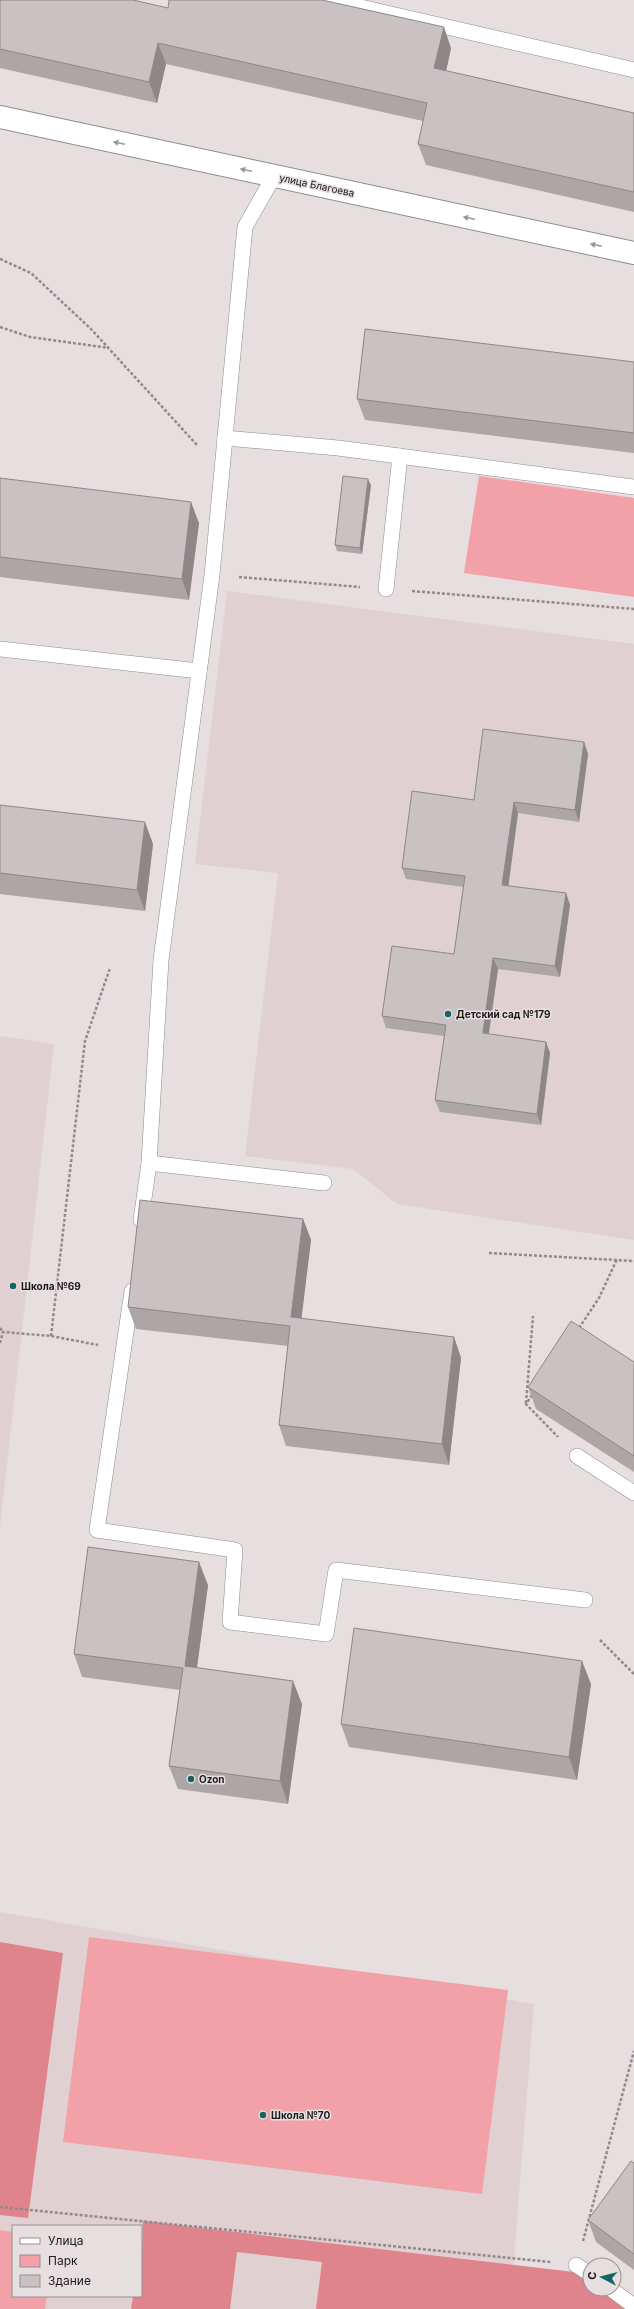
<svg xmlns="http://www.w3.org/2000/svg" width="634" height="2309" font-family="Inter,sans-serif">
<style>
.built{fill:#e1d0d1;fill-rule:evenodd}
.green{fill:#f2a1a9}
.forest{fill:#df838d}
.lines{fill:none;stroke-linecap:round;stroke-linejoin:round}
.lane-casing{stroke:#928b8b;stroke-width:16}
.secondary-casing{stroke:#928b8b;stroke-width:24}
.path{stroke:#908a8b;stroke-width:2.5;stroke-dasharray:3 2;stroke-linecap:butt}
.lane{stroke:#fff;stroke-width:15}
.secondary{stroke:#fff;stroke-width:22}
.wall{fill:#ada6a7}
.shaded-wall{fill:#8d8788}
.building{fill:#c9c1c2;stroke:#8d8788}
.oneway{fill:#999898}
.poi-dot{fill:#166566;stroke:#e6dedf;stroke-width:1.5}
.labels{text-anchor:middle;stroke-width:3;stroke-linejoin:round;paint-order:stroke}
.street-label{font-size:10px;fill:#1d1a1b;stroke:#e6dedf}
.poi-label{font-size:10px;font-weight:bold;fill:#1d1a1b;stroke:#e6dedf;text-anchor:start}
</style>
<rect width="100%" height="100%" fill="#e6dedf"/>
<g class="built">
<polygon points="227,591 634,644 634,1240 397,1204 353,1169 245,1156 278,873 195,864"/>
<polygon points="0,1036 54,1044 0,1527"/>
<path d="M0 1912 534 2004 510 2309H0ZM13 2226H141V2296H13Z"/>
</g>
<g class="green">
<polygon points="479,476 634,498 634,597 464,573"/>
<polygon points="89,1937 508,1990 482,2194 63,2142"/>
<polygon points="0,2230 13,2232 13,2296 47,2296 45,2309 0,2309"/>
</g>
<g class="forest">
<polygon points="0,1942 63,1953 28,2218 0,2215"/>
<polygon points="143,2221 574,2272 590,2283 590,2289 598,2289 625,2309 316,2309 322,2262 237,2252 230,2309 131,2309 133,2296 141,2296"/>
</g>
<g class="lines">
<g class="lane-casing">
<g id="lane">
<polyline points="330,0 634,70"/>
<polyline points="225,438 338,448 634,487"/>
<polyline points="386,589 400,456"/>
<polyline points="0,649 199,671"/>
<polyline points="149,1163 324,1183"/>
<polyline points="141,1220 149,1163 161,960 212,575 245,227 274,176"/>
<polyline points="132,1291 97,1530 235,1550 230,1622 326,1634 336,1570 585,1600"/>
<polyline points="577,1456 634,1493"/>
<polyline points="576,2265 590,2274"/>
<polyline points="611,2289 634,2306"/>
</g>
</g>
<g class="secondary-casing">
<polyline id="secondary" points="0,117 634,253"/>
</g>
<g class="path">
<polyline points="0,259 31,273 91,329 197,445"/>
<polyline points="0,327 30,337 109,348"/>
<polyline points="239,577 360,587"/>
<polyline points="412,591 634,609"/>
<polyline points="489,1253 634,1261"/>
<polyline points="0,1328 3,1332"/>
<polyline points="579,1328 599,1298 617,1259"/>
<polyline points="51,1336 85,1041 110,968"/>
<polyline points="0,1343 3,1332 51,1336 98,1345"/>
<polyline points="532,1395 526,1404 558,1437"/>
<polyline points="526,1403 533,1316"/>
<polyline points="600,1640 634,1674"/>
<polyline points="0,2207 551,2262"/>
<polyline points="583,2241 634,2051"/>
</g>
<use href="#lane" class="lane"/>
<use href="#secondary" class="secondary"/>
</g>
<g class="wall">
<polygon points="0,0 168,8 451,48 446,71 634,113 634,212 426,165 418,144 423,121 166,64 157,103 0,68"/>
<polygon points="634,362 634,453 365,420 357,399"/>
<polygon points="0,478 199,523 189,600 0,577"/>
<polygon points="371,485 362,554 337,551 335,545"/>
<polygon points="584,742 588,754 579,822 518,813 508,886 566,893 570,905 560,977 498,969 489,1034 546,1042 550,1053 541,1125 440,1112 435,1100 444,1036 386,1028 382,1016 454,954 463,887 406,879 402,868"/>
<polygon points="0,805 153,844 145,911 0,894"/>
<polygon points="303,1219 311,1240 301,1319 454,1337 461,1358 449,1465 286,1446 279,1425 288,1346 136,1329 128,1307"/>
<polygon points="634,1362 634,1472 536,1409 528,1387"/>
<polygon points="208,1585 197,1668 302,1704 288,1804 178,1789 169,1766 180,1690 82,1677 74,1654"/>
<polygon points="591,1684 577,1780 349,1747 341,1724"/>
<polygon points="634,2163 634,2270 596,2242 588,2220"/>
</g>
<g class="shaded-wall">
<polygon points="444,27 451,48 442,90 434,68"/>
<polygon points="158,43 166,64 157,103 149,82"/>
<polygon points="368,479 371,485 362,554 360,548"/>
<polygon points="191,502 199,523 189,600 182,579"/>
<polygon points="584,742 588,754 579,822 575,810"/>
<polygon points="514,802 518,813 507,897 502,885"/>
<polygon points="145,822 153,844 145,911 137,890"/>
<polygon points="566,893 570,905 560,977 555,966"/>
<polygon points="493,958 498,969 487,1045 483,1033"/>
<polygon points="546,1042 550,1053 541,1125 537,1114"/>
<polygon points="303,1219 311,1240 299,1339 291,1317"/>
<polygon points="454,1337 461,1358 449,1465 442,1444"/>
<polygon points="199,1562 208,1585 194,1689 185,1666"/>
<polygon points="582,1661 591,1684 577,1780 569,1757"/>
<polygon points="293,1681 302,1704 288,1804 280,1781"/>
</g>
<g class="building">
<polygon points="0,0 133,0 168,8 169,0 322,0 444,27 434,68 634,113 634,192 418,144 427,103 158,43 149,82 0,49"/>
<polygon points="365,329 634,362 634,433 357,399"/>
<polygon points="343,476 368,479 360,548 335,545"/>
<polygon points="0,478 191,502 182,579 0,557"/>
<polygon points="483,729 584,742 575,810 514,802 502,885 566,893 555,966 493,958 483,1033 546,1042 537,1114 435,1100 446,1025 382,1016 392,946 454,954 465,876 402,868 412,791 474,800"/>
<polygon points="0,805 145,822 137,890 0,873"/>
<polygon points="140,1200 303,1219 291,1317 454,1337 442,1444 279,1425 290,1326 128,1307"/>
<polygon points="571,1321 634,1362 634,1456 528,1387"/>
<polygon points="88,1547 199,1562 185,1666 293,1681 280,1781 169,1766 183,1668 74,1654"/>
<polygon points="354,1628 582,1661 569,1757 341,1724"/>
<polygon points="631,2161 634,2163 634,2254 588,2220"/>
</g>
<defs><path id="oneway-solid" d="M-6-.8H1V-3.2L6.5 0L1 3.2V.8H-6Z"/></defs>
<g class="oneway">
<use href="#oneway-solid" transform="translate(119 143) rotate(-168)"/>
<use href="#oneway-solid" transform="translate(246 170) rotate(-168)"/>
<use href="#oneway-solid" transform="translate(469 218) rotate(-168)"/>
<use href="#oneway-solid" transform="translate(596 245) rotate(-168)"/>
</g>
<g class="poi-dot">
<circle cx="448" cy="1014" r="4"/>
<circle cx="13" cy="1286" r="4"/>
<circle cx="191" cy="1779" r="4"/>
<circle cx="263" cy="2115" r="4"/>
</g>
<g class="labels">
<g class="street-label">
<text transform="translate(317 185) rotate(12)" y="4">улица Благоева</text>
</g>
<g class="poi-label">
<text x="456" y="1018">Детский сад №179</text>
<text x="21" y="1290">Школа №69</text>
<text x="199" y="1783">Ozon</text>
<text x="271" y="2119">Школа №70</text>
</g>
</g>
<rect x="12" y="2225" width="130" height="72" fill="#e6dedf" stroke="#969091"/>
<rect x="20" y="2238" width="20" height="6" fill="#ffffff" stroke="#969091"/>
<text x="48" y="2245" font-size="12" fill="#1d1a1b">Улица</text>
<rect x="20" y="2255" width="20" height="12" fill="#f2a1a9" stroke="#969091"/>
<text x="48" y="2265" font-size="12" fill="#1d1a1b">Парк</text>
<rect x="20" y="2275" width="20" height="12" fill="#c9c1c2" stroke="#969091"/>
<text x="48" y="2285" font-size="12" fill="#1d1a1b">Здание</text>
<g transform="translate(602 2277) rotate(277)"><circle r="19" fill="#e6dedf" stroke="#969091"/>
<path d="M0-3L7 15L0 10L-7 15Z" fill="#166566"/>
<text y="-6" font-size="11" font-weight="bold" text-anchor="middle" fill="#1d1a1b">С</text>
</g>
</svg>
